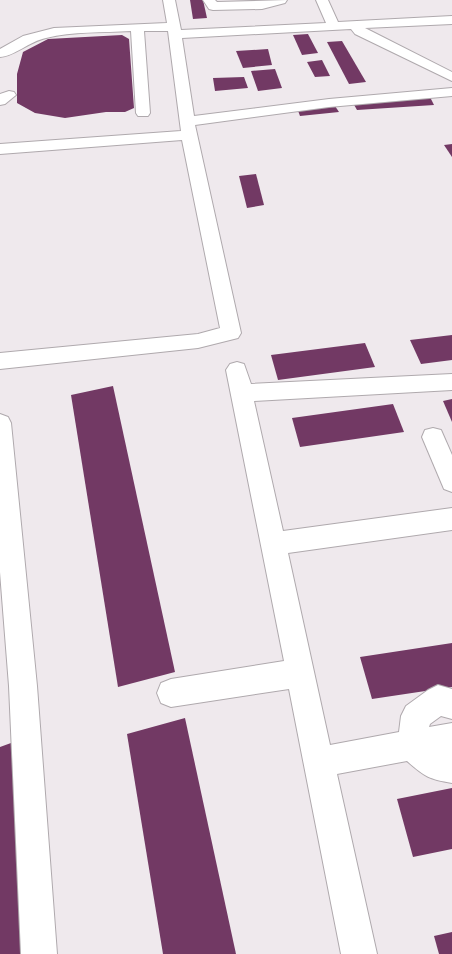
<svg xmlns="http://www.w3.org/2000/svg" width="452" height="954" font-family="Karla,sans-serif">
<style>
.building{fill:#723964}
.lines{fill:none;stroke-linecap:round;stroke-linejoin:round}
.minor-casing{stroke:#afa9ad;stroke-width:2}
.minor{fill:#fff;fill-rule:evenodd}
</style>
<rect width="100%" height="100%" fill="#efe9ed"/>
<g class="building">
<polygon points="190,0 203,0 207,18 193,19"/>
<polygon points="308,34 318,53 302,55 293,35"/>
<polygon points="122,35 129,39 134,108 125,112 106,112 65,118 35,113 17,103 17,74 23,52 48,39"/>
<polygon points="342,41 366,82 349,84 327,42"/>
<polygon points="268,49 272,65 243,68 236,51"/>
<polygon points="322,60 330,76 315,77 307,62"/>
<polygon points="275,69 282,88 258,91 251,71"/>
<polygon points="244,77 248,88 215,91 213,78"/>
<polygon points="430,97 434,105 357,110 353,103"/>
<polygon points="335,106 339,112 300,116 297,108"/>
<polygon points="452,144 452,157 444,145"/>
<polygon points="256,174 264,205 247,208 239,176"/>
<polygon points="452,335 452,360 421,364 410,340"/>
<polygon points="365,343 375,367 278,380 271,355"/>
<polygon points="113,386 175,672 118,687 71,395"/>
<polygon points="452,399 452,422 443,401"/>
<polygon points="393,404 404,432 300,447 292,418"/>
<polygon points="452,643 452,687 372,699 360,657"/>
<polygon points="185,718 236,954 163,954 127,734"/>
<polygon points="11,743 24,954 0,954 0,747"/>
<polygon points="452,788 452,849 413,857 397,799"/>
<polygon points="452,932 452,954 439,954 434,936"/>
</g>
<g class="lines">
<g class="minor-casing">
<g id="minor">
<path d="M163 0H175L181 30 326 23 316 0H328L338 22 452 16V24L365 28 452 72V81L355 34 351 29 182 38 194 116 329 99 452 88V96L329 107 195 125 241 333 238 338 198 348 0 369V353L198 334 220 328 182 140 0 154V144L181 131 168 31H144L150 113 148 116H138L136 113 131 31C103 33 73 31 46 38 30 41 13 57 0 57V49L23 36 54 28 167 23Z"/>
<polygon points="203,0 215,0 217,2 287,0 285,3 262,9 213,10 209,9"/>
<polygon points="9,91 14,92 16,95 5,104 0,105 0,94"/>
<path d="M237 362 244 364 251 384 452 374V390L254 401 283 531 452 508V530L288 553 330 745 399 732 401 716 406 706 428 690 438 685 452 689V719L441 716 430 724 429 727 452 723V783C429 779 425 777 407 761L337 774 377 954H341L289 689 171 707 161 703 157 693 161 683 171 679 284 661 226 370 230 364Z"/>
<polygon points="0,414 8,417 11,423 37,686 57,954 21,954 9,686 0,572"/>
<polygon points="433,428 441,430 452,455 452,492 444,489 422,437 425,430"/>
</g>
</g>
<use href="#minor" class="minor"/>
</g>
</svg>
